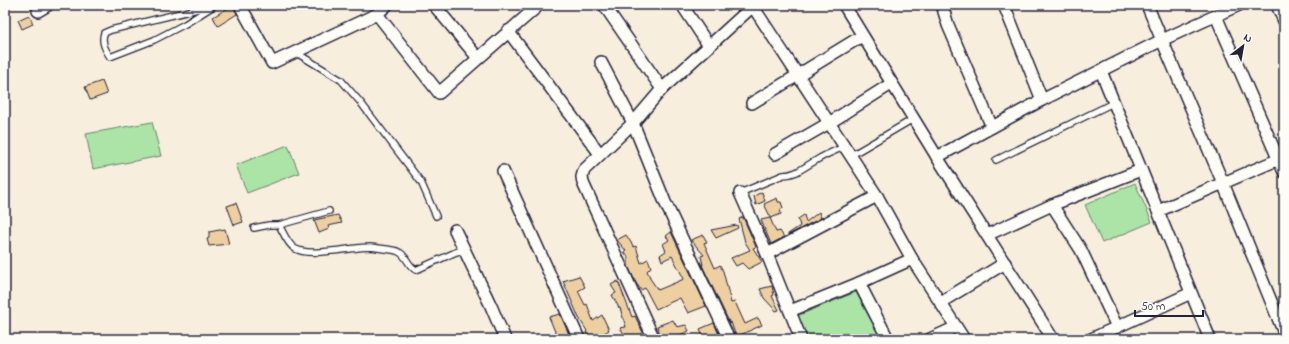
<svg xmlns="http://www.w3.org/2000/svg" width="1289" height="344" font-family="'Indie Flower',sans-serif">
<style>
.green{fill:#ace3a6;stroke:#678270}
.building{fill:#eecfa1;stroke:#22223b}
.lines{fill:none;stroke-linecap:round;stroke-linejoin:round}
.lane-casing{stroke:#22223b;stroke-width:8}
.street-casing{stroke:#22223b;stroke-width:14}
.lane{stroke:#fdfcf7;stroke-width:5.5}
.street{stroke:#fdfcf7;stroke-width:11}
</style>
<rect width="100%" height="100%" fill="#f8eedd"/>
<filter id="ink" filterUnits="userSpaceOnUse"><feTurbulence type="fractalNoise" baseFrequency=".025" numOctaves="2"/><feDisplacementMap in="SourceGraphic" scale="8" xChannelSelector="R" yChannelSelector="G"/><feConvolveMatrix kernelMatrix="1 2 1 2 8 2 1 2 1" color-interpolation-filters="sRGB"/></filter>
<g filter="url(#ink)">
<g class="green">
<polygon points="152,122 161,156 93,169 86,134"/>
<polygon points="288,145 299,173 247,193 236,165"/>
<polygon points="1135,183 1152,222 1102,243 1085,205"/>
<polygon points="856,292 881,339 808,339 797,316"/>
</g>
<g class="building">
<polygon points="233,5 237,14 218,26 213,17"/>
<polygon points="29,15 33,24 22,29 18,20"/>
<polygon points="102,81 107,94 90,100 85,87"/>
<polygon points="762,192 765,201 756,205 754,196"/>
<polygon points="777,198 778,202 781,202 783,208 780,210 781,214 771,218 764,204"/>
<polygon points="236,203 243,222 234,225 227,206"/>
<polygon points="819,212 821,218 788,235 788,234 800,226 798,219 804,215 806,222"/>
<polygon points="338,215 342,223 328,226 329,229 319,233 314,220"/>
<polygon points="743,217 756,247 753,248 762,262 748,269 742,263 736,266 731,258 750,250 745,242 739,219"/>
<polygon points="770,218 776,232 780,231 784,237 771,244 761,220"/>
<polygon points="737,225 738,228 716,238 711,230"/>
<polygon points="225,229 229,244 209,246 207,239 209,238 209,232"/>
<polygon points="671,232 706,306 688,313 680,298 656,309 645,288 641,290 636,283 628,266 628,257 624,252 626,251 617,240 626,235 634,247 636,246 641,263 648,259 651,267 647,271 650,277 649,277 658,290 684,279 672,256 662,261 660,255 666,251 663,244 669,240 666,236"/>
<polygon points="703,235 707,242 704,243 715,268 720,265 723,271 731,303 735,302 745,324 758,318 762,325 736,337 731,322 730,324 702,265 703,265 701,256 704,255 691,240"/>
<polygon points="579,276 585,287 578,291 585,305 587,304 593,321 602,315 609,330 595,339 589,339 586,332 587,331 579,318 563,281"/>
<polygon points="618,281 632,317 635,316 646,339 636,339 634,337 628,339 620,328 626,327 620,308 619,308 612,295 616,293 611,285"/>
<polygon points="772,286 774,295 772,296 779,310 776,311 764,298 760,289"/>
<polygon points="560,314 571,339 558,339 549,317"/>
<polygon points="673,320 677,327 686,325 689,331 670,339 662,339 657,326"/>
<polygon points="714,323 721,339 704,339 700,329"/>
</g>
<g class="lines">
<g class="lane-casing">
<g id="lane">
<path d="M214 5 111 30 104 33C101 42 105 49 110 57L154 40 185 24 215 5"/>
<polyline points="295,52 341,80 361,103 421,182 436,216"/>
<polyline points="850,156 913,119"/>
<polyline points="996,160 1113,103"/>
<path d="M740 193 783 175C796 175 804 167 815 161 824 155 834 151 844 147"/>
<path d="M279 225C283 232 287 243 294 248 307 258 352 247 370 247 378 248 388 249 397 251 407 254 407 266 416 270L456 252 464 250"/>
<polyline points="254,228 269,225 279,225 329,211"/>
</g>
</g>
<g class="street-casing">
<g id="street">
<polyline points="240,5 272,63 377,14 387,5"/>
<polyline points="434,5 478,58"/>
<polyline points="604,5 662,89"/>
<polyline points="682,5 709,46"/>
<polyline points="752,5 877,196 912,259 964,339"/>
<polyline points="844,5 937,157 1053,339"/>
<polyline points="942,5 948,25 992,127"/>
<polyline points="1004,5 1042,100"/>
<polyline points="1147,5 1223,183 1284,333"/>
<polyline points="1277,5 1284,21"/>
<polyline points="38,11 48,5"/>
<polyline points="377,14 439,93 539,5"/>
<polyline points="1216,16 1284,172"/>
<polyline points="508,31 600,154"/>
<polyline points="601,62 633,123 665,202 729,339"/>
<polyline points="1101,71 1210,339"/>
<polyline points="752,103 862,36"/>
<polyline points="775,154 829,123 891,84"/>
<polyline points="937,157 1042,100 1162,40 1239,5"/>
<polyline points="503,171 579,339"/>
<polyline points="740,193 767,254 801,339"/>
<polyline points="1052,205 1081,250 1117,327"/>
<polyline points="1158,211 1284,157"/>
<polyline points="455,230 491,306 505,339"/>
<polyline points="987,235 1052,205 1141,170"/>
<polyline points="767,254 877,196"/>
<polyline points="859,283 888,339"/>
<polyline points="941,302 1005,263"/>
<polyline points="790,311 859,283 912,259"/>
<polyline points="654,339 583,183 582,177 584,170 633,123 662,89 754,5"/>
<polyline points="930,339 956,327"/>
<polyline points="1091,339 1191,293"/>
</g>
</g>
<use href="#lane" class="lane"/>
<use href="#street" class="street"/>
</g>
</g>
<rect width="1289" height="344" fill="none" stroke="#fdfcf7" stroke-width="20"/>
<rect x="10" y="10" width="1269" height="324" fill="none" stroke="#22223b" stroke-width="1.5" filter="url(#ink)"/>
<g transform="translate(1243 46) rotate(31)" stroke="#fdfcf7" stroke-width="3" paint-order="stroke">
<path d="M0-3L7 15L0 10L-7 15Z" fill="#22223b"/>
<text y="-6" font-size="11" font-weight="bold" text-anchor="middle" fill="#22223b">N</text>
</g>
<path d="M1135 310v6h68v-6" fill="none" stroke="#22223b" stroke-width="2"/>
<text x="1141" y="310" font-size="12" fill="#22223b" stroke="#fdfcf7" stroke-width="3" paint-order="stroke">50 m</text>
</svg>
